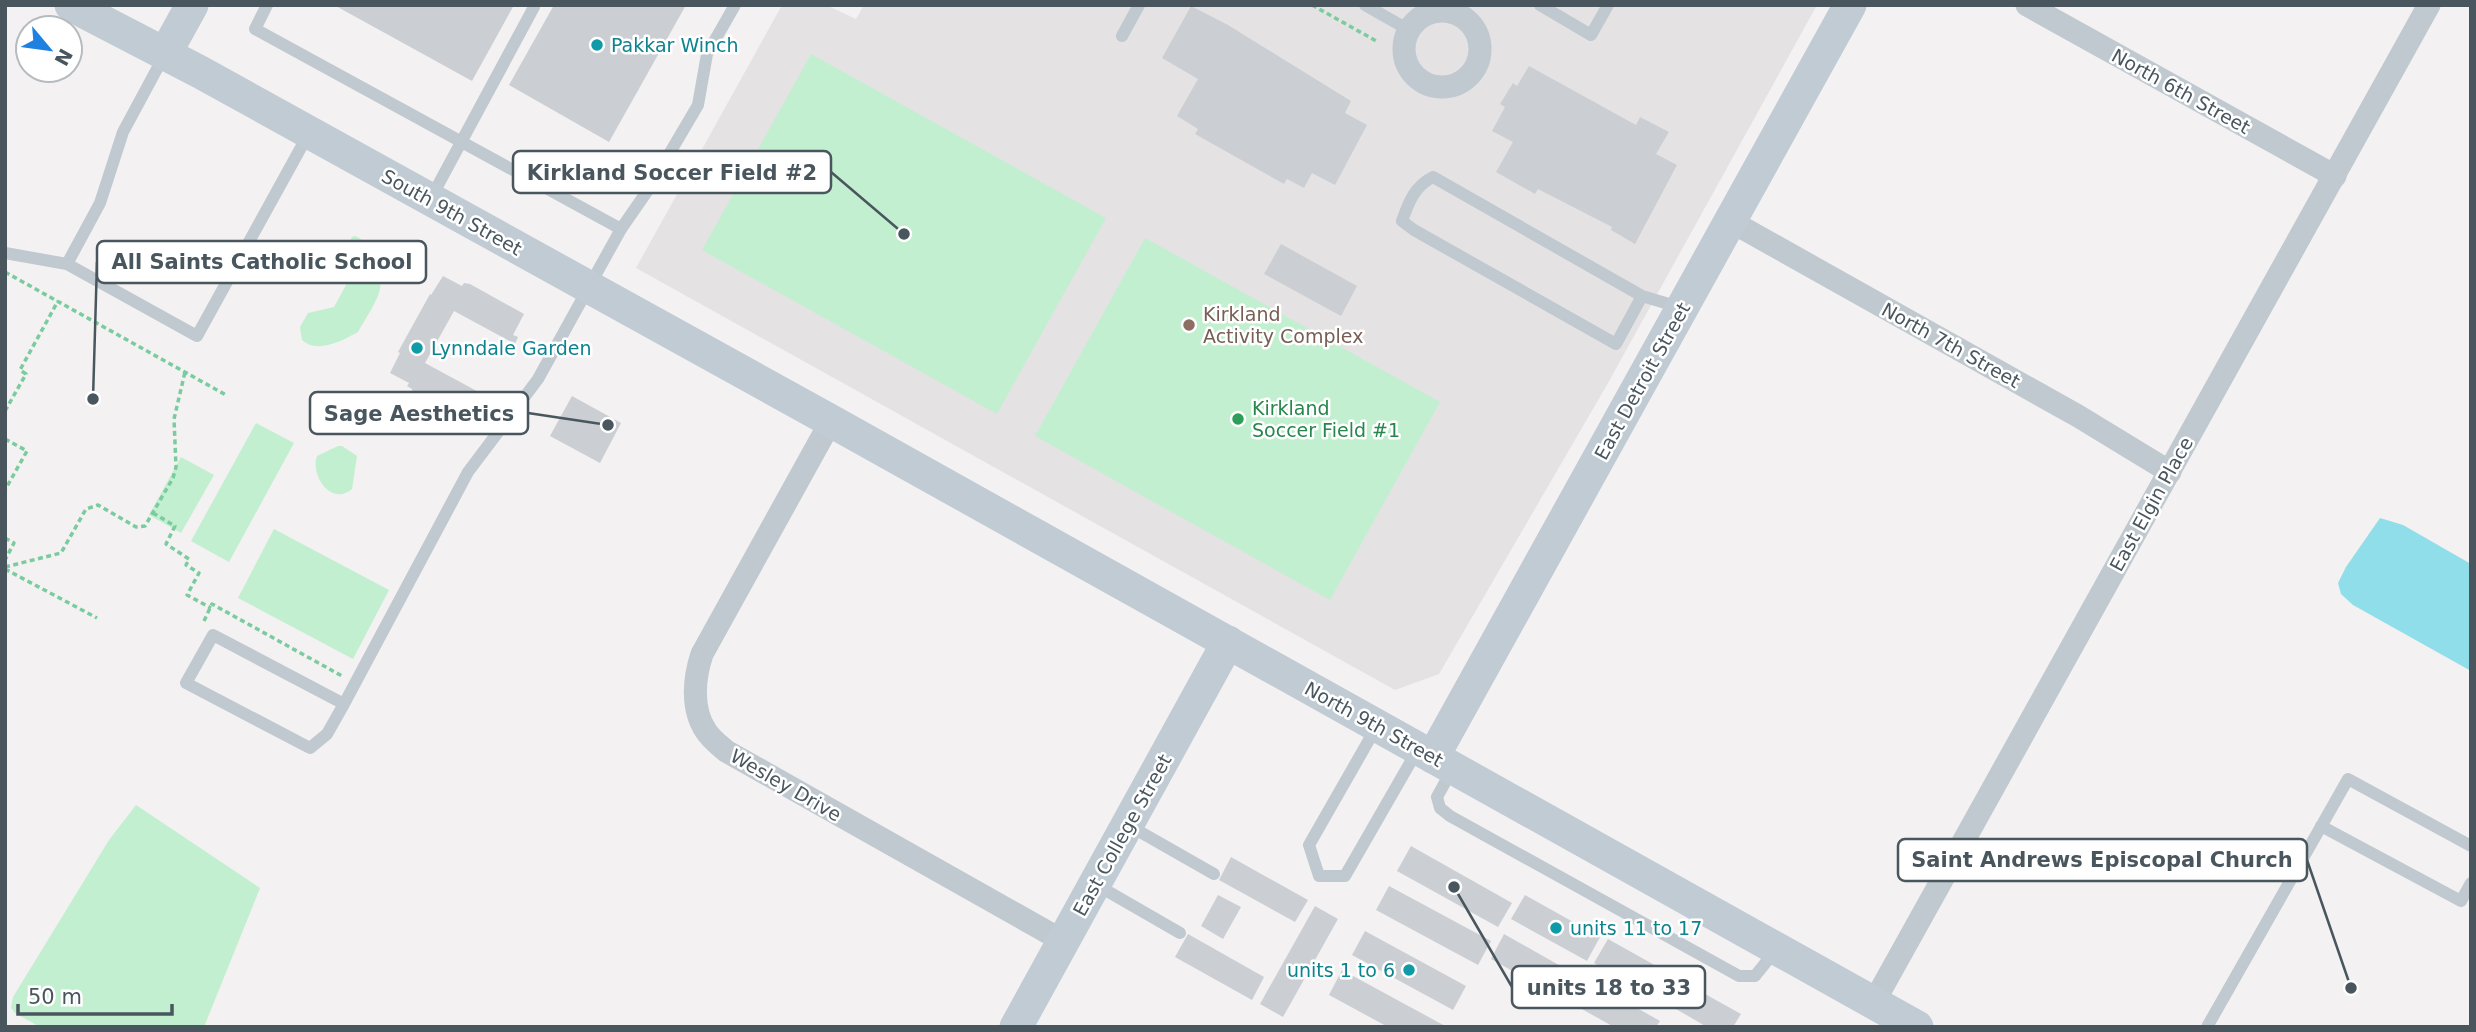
<svg xmlns="http://www.w3.org/2000/svg" width="2476" height="1032" font-family="'DejaVu Sans',sans-serif">
<style>
.education{fill:#e4e2e3}
.green{fill:#c2efd0}
.water{fill:#90deea}
.building{fill:#cbcfd3}
.lines{fill:none;stroke-linecap:round;stroke-linejoin:round}
.path{stroke:#7acc9e;stroke-width:3.5;stroke-dasharray:5 3.5;stroke-linecap:butt}
.lane{stroke:#bfc9cf;stroke-width:12}
.street{stroke:#bfc9cf;stroke-width:23}
.secondary{stroke:#c0cbd4;stroke-width:33}
.culture-dot{fill:#0f9aa8;stroke:#fff;stroke-width:2.5}
.education-dot{fill:#8d6e63;stroke:#fff;stroke-width:2.5}
.leisure-dot{fill:#2e9e5b;stroke:#fff;stroke-width:2.5}
.labels{text-anchor:middle;stroke-width:5;stroke-linejoin:round;paint-order:stroke}
.culture-label{font-size:19px;fill:#0d838f;stroke:#fff;text-anchor:start}
.street-label{font-size:19px;fill:#49565e;stroke:#fff}
.education-label{font-size:19px;fill:#785e54;stroke:#fff;text-anchor:start}
.leisure-label{font-size:19px;fill:#27864d;stroke:#fff;text-anchor:start}
.leader{fill:none;stroke:#49565e;stroke-width:2.5}
.callout-dot{fill:#49565e;stroke:#fff;stroke-width:2.5}
.callout{fill:#fff;stroke:#49565e;stroke-width:2.5}
.callout-label{font-size:21px;text-anchor:middle;font-weight:bold;fill:#49565e}
</style>
<rect width="100%" height="100%" fill="#f3f1f1"/>
<polygon class="education" points="782,5 826,5 856,19 864,5 1817,5 1608,383 1439,674 1395,690 636,268"/>
<g class="green">
<polygon points="811,54 1106,218 997,414 702,250"/>
<path d="M355 236C370 241 383 273 380 288 379 299 364 321 358 332 342 341 317 354 302 340L300 327 308 313 334 307 352 274 342 255 352 237Z"/>
<polygon points="1145,238 1440,402 1330,600 1035,436"/>
<polygon points="256,423 294,443 229,562 191,541"/>
<path d="M338 446H342L357 456 352 489C331 507 310 475 317 456Z"/>
<polygon points="181,457 214,475 181,533 149,515"/>
<polygon points="274,529 389,590 353,659 238,598"/>
<polygon points="136,805 260,888 204,1027 40,1027 15,1013 11,1008 13,997 109,840"/>
</g>
<polygon class="water" points="2380,518 2403,525 2471,564 2471,671 2353,605 2341,594 2338,583 2346,567"/>
<g class="building">
<polygon points="334,5 514,5 472,81"/>
<polygon points="554,5 686,5 609,142 509,85"/>
<polygon points="1191,6 1228,25 1351,101 1345,113 1367,125 1335,185 1312,173 1304,188 1287,179 1284,184 1195,134 1198,129 1177,116 1198,79 1162,58"/>
<polygon points="1529,66 1636,125 1640,117 1669,132 1656,154 1677,165 1635,244 1611,230 1612,227 1538,189 1535,194 1496,172 1513,142 1492,131 1505,107 1500,104 1513,83 1517,86"/>
<polygon points="1281,244 1357,286 1341,316 1264,274"/>
<polygon points="443,276 462,286 464,283 470,284 524,314 513,335 518,337 515,344 454,311 425,363 486,396 483,403 478,400 466,420 412,391 412,389 407,386 409,383 390,373 400,353 398,352 430,294 431,295"/>
<polygon points="572,396 621,423 600,463 550,436"/>
<polygon points="1411,846 1512,903 1498,927 1397,871"/>
<polygon points="1231,857 1308,900 1295,922 1219,880"/>
<polygon points="1389,886 1491,941 1478,965 1376,910"/>
<polygon points="1218,895 1241,907 1223,939 1201,926"/>
<polygon points="1525,895 1600,937 1587,961 1511,919"/>
<polygon points="1315,906 1338,919 1283,1017 1260,1004"/>
<polygon points="1365,931 1466,986 1453,1010 1352,955"/>
<polygon points="1188,934 1264,977 1252,1000 1175,957"/>
<polygon points="1504,934 1580,977 1566,1001 1491,959"/>
<polygon points="1608,939 1683,981 1670,1006 1594,963"/>
<polygon points="1342,970 1447,1027 1388,1027 1329,995"/>
<polygon points="1584,978 1660,1021 1656,1027 1614,1027 1571,1003"/>
<polygon points="1689,985 1741,1014 1733,1027 1707,1027 1676,1009"/>
</g>
<g class="lines">
<g class="path">
<polyline points="1312,5 1378,42"/>
<polyline points="5,272 226,395"/>
<polyline points="5,411 26,374 20,370 58,301"/>
<polyline points="5,439 27,451 5,490"/>
<polyline points="153,513 175,526 166,544 189,559 186,565 199,573 187,595 211,608"/>
<polyline points="5,538 14,543 5,560"/>
<polyline points="5,567 61,553 86,509 98,505 136,527 145,526 173,478 176,467 174,419 185,372"/>
<polyline points="5,569 97,618"/>
<polyline points="204,621 212,604 342,676"/>
</g>
<g class="lane">
<polyline points="267,5 255,29 621,229 648,190 698,105 707,54 735,5"/>
<polyline points="1365,5 1409,30"/>
<polyline points="1540,5 1591,35 1608,5"/>
<polyline points="1122,36 1139,5"/>
<polyline points="431,198 534,7"/>
<polyline points="5,253 67,264 100,203 123,132 165,54"/>
<polyline points="67,264 197,336 309,133"/>
<path d="M1642 296 1616 344 1414 230 1402 221C1409 201 1415 186 1433 177L1642 296 1679 307"/>
<polyline points="344,704 213,635 186,683 310,748 327,734 344,704 468,472 538,379 621,229"/>
<polyline points="1377,726 1309,845 1319,876 1345,876 1418,749"/>
<polyline points="1453,768 1437,797 1440,808 1450,816 1739,976 1755,976 1775,951"/>
<polyline points="1128,825 1214,874"/>
<polyline points="2321,826 2461,901 2471,883"/>
<polyline points="1095,884 1180,933"/>
<polyline points="2207,1027 2348,779 2471,846"/>
</g>
<g class="street">
<polyline points="2027,5 2335,176"/>
<circle cx="1442" cy="49" r="38"/>
<polyline points="1732,222 2078,416 2170,472"/>
<path d="M831 421 702 654C694 678 691 709 706 731 711 739 719 745 726 751L1063 941"/>
<polyline points="1874,1002 2429,5"/>
</g>
<g class="secondary">
<polyline points="71,5 200,72 831,421 1917,1027"/>
<polyline points="165,54 192,5"/>
<polyline points="1433,757 1850,5"/>
<polyline points="1016,1027 1228,642"/>
</g>
</g>
<g class="culture-dot">
<circle cx="597" cy="45" r="7"/>
<circle cx="417" cy="348" r="7"/>
<circle cx="1556" cy="928" r="7"/>
<circle cx="1409" cy="970" r="7"/>
</g>
<circle class="education-dot" cx="1189" cy="325" r="7"/>
<circle class="leisure-dot" cx="1238" cy="419" r="7"/>
<g class="labels">
<g class="culture-label">
<text x="611" y="52">Pakkar Winch</text>
<text x="431" y="355">Lynndale Garden</text>
<text x="1570" y="935">units 11 to 17</text>
<text x="1395" y="977" text-anchor="end">units 1 to 6</text>
</g>
<g class="street-label">
<text transform="translate(2181 91) rotate(29)" y="7">North 6th Street</text>
<text transform="translate(452 212) rotate(29)" y="7">South 9th Street</text>
<text transform="translate(1951 345) rotate(29)" y="7">North 7th Street</text>
<text transform="translate(1642 381) rotate(-61)" y="7">East Detroit Street</text>
<text transform="translate(2151 504) rotate(-61)" y="7">East Elgin Place</text>
<text transform="translate(1374 724) rotate(29)" y="7">North 9th Street</text>
<text transform="translate(786 785) rotate(30)" y="7">Wesley Drive</text>
<text transform="translate(1122 835) rotate(-61)" y="7">East College Street</text>
</g>
<g class="education-label">
<text x="1203" y="321">Kirkland<tspan x="1203" dy="22">Activity Complex</tspan></text>
</g>
<g class="leisure-label">
<text x="1252" y="415">Kirkland<tspan x="1252" dy="22">Soccer Field #1</tspan></text>
</g>
</g>
<path class="leader" d="M904 234L831 172M93 399L97 262M608 425L528 413M2351 988L2307 860M1454 887L1512 987"/>
<g class="callout-dot">
<circle cx="904" cy="234" r="7"/>
<circle cx="93" cy="399" r="7"/>
<circle cx="608" cy="425" r="7"/>
<circle cx="2351" cy="988" r="7"/>
<circle cx="1454" cy="887" r="7"/>
</g>
<g class="callout">
<rect x="513" y="151" width="318" height="42" rx="7"/>
<rect x="97" y="241" width="329" height="42" rx="7"/>
<rect x="310" y="392" width="218" height="42" rx="7"/>
<rect x="1898" y="839" width="409" height="42" rx="7"/>
<rect x="1512" y="966" width="193" height="42" rx="7"/>
</g>
<g class="callout-label">
<text x="672" y="180">Kirkland Soccer Field #2</text>
<text x="262" y="269">All Saints Catholic School</text>
<text x="419" y="421">Sage Aesthetics</text>
<text x="2102" y="867">Saint Andrews Episcopal Church</text>
<text x="1609" y="995">units 18 to 33</text>
</g>
<rect width="2476" height="1032" fill="none" stroke="#49565e" stroke-width="14"/>
<g transform="translate(49 49) rotate(119)"><circle r="33" fill="#ffffff" stroke="#b6bbbf" stroke-width="2"/>
<path d="M0-5L12 26L0 18L-12 26Z" fill="#1e80e0"/>
<text y="-10" font-size="19" font-weight="bold" text-anchor="middle" fill="#49565e">N</text>
</g>
<path d="M18 1004v10h154v-10" fill="none" stroke="#49565e" stroke-width="3.5"/>
<text x="28" y="1004" font-size="21" fill="#49565e" stroke="#ffffff" stroke-width="5" paint-order="stroke">50 m</text>
</svg>
